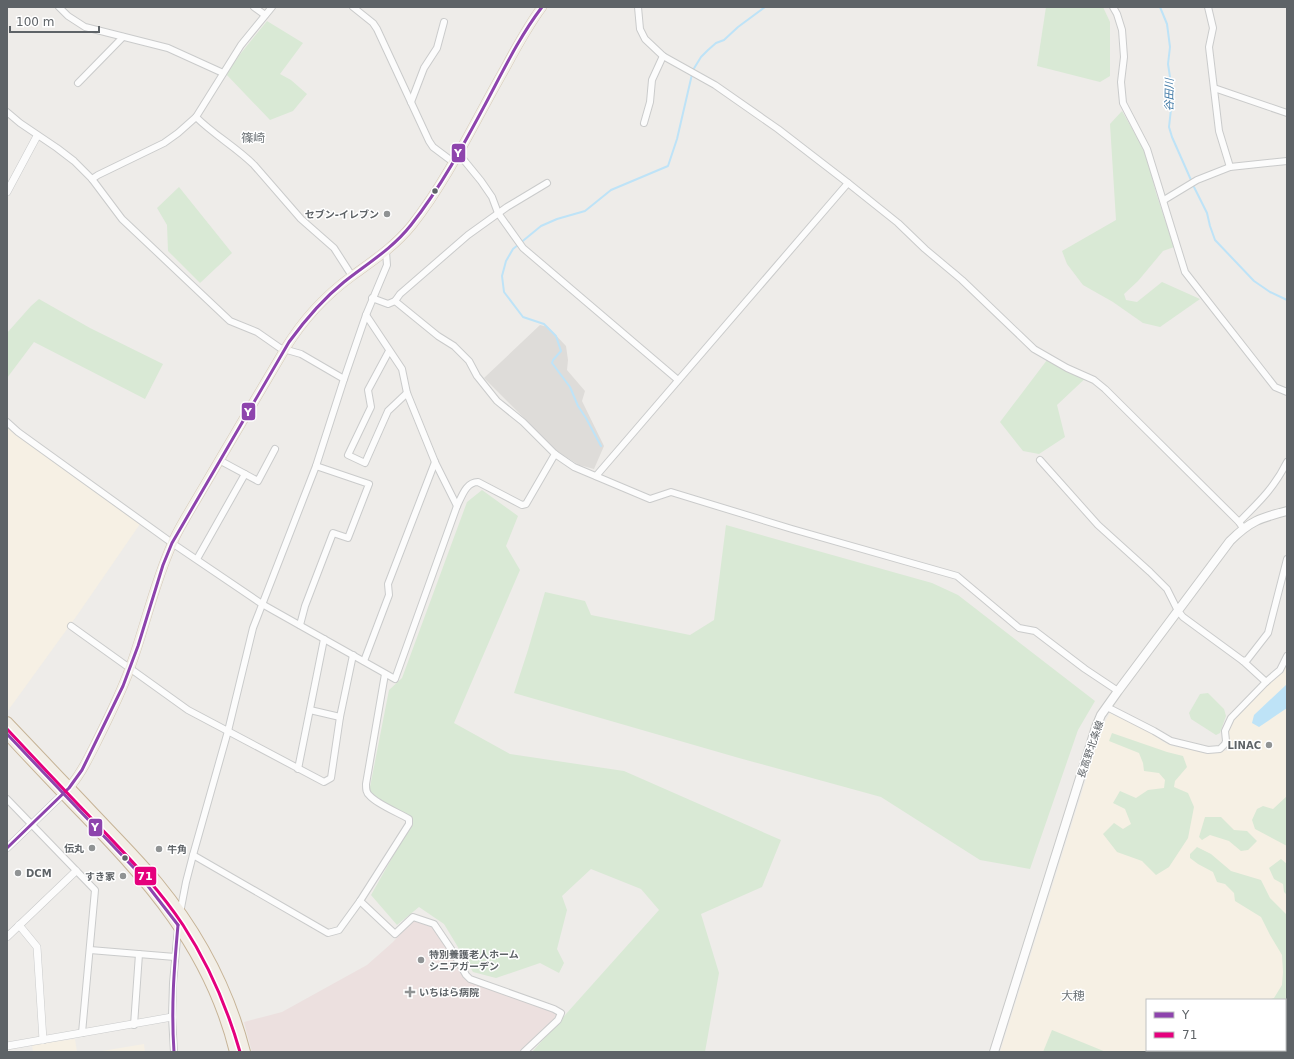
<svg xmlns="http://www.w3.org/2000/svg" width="1294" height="1059" font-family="'DejaVu Sans','Noto Sans JP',sans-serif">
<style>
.commercial{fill:#f6f0e4;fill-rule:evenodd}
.industrial{fill:#dedcd9}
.medical{fill:#ece0df}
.green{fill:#d9e9d5}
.water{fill:#bee3f7}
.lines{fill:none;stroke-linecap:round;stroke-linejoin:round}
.stream{stroke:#bee3f7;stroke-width:2}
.minor-casing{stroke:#cacbcb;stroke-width:8}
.tertiary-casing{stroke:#cacbcb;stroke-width:8}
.secondary-casing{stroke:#c8c9c8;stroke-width:10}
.primary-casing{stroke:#d5cab8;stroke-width:10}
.trunk-casing{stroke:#c6b396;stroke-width:12}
.minor{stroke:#fcfcfc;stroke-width:6}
.tertiary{stroke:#fcfcfc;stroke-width:7}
.secondary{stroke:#fcfcfc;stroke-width:8}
.primary{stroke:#f3f0e9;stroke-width:9}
.trunk{stroke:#f2eee6;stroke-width:10}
.bus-1-casing{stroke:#fff;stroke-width:6}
.bus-2-casing{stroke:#fff;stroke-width:6}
.bus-1{stroke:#8e44ad;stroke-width:3}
.bus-2{stroke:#e5007d;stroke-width:3}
.bus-dot{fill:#5e6367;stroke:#fff;stroke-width:1.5}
.poi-dot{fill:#909394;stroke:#fff;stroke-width:1.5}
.labels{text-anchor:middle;stroke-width:3;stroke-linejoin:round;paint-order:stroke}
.poi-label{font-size:10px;font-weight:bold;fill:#5e6367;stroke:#fff;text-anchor:end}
.street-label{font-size:10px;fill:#5e6367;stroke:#fff}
.water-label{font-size:11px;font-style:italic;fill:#437ba7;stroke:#fff}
.quarter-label{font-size:12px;fill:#6f7579;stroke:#fff}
.line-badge{stroke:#fff;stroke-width:1.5}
.badge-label{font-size:11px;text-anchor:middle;font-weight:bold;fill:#fff}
</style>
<rect width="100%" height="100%" fill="#eeece9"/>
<g class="commercial">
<polygon points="7,425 34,447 140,524 78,614 7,712"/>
<path d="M1287 665V1052H1000L1103 725 1110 713 1154 733 1162 741 1172 746 1208 753 1230 750 1228 734 1229 726 1258 693 1281 674ZM1147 1000H1285V1050H1147Z"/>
<polygon points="75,1039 77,1052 33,1052 32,1045"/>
<polygon points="144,1044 145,1052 96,1052"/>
</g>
<polygon class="industrial" points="540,325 548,327 566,346 568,360 567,370 585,391 582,401 604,446 594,469 579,465 558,452 484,378"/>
<polygon class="medical" points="413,920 432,926 456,962 461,973 468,981 556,1012 558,1016 520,1052 252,1052 244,1022 282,1012 367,965 393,942"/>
<g class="green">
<polygon points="1046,7 1103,7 1110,22 1110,76 1100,82 1037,66"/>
<polygon points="267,21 303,43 280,74 291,80 307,94 293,111 270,120 225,73"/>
<polygon points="1122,111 1146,153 1156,193 1174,247 1163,251 1138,281 1124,294 1126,300 1137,302 1162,282 1200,299 1160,327 1143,323 1113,302 1083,285 1067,264 1062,251 1116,220 1110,124"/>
<polygon points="179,187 232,253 200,283 168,251 167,225 157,208"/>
<polygon points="39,299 90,328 163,364 145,399 34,342 7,378 7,333 31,306"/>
<polygon points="1047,360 1090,374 1057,405 1065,437 1039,454 1023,451 1000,422"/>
<polygon points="482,490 518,516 506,546 520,570 454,723 510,754 624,771 781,840 762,887 701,914 719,973 705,1052 532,1052 659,910 641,889 591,869 562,896 567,910 557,949 564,963 559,973 540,963 496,978 473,972 444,924 419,907 397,925 371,895 413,821 369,792 389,690 402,678 467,502"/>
<polygon points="726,525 932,583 958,595 1095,701 1078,730 1030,869 980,860 881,797 739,758 514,693 528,650 545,592 585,601 591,615 690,635 714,620"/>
<polygon points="1208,693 1224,709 1226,716 1220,733 1216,735 1191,719 1189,713 1200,694"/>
<polygon points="1112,733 1167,752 1183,756 1187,767 1175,781 1174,787 1188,793 1194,807 1188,838 1169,867 1156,875 1142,861 1117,852 1103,834 1114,823 1123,829 1131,824 1125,809 1113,803 1120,791 1136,798 1148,790 1164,788 1165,780 1159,773 1144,771 1143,763 1139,753 1109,741"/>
<polygon points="1287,796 1287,846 1255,829 1252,820 1257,809 1263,806 1273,809"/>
<polygon points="1205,817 1221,817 1234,830 1247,831 1257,841 1248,850 1241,851 1229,841 1210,835 1202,840 1199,837"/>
<polygon points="1197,847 1211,854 1231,871 1261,880 1270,898 1287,915 1287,1052 1247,1052 1244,1050 1285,1050 1285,1000 1267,1000 1274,998 1282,985 1283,972 1282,955 1270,935 1261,917 1235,901 1234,893 1225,884 1217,882 1213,872 1198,864 1190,858 1190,854"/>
<polygon points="1281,859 1287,864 1287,895 1284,892 1283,884 1274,879 1269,868"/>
<polygon points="1052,1030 1106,1052 1043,1052"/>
</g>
<polygon class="water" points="1287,684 1287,708 1259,727 1252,723 1254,715"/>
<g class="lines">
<g class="stream">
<polyline points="1160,7 1167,24 1170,47 1168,64 1170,77 1171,109 1169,127 1172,137 1191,180"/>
<polyline points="1194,187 1207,213 1210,226 1215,240 1254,281 1270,292 1287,300"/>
<polyline points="601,446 586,418 578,406 570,387 552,363 553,360 561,351 556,336 544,324 523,317 504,292 502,276 506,261 513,249 541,226 557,219 585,211 611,190 668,166 677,139 693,70 701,57 708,50 716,43 724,40 738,27 765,7"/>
</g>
<g class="minor-casing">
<g id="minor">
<polyline points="59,7 68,16 85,27 168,48 223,73"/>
<polyline points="254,7 265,15"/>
<polyline points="353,7 373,23 377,29 429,141 433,147 453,162"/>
<polyline points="638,7 640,29 645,39 663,56 715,85 778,129 848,183 898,223 925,249 962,280 1034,349 1067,368 1094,380 1105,389 1239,522 1243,528"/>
<polyline points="1113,7 1117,14 1122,30 1124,57 1121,82 1123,103 1147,149 1185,272 1275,387 1287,392"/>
<polyline points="1208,7 1213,28 1209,47 1219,131 1230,167"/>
<polyline points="78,83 123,37"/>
<polyline points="1214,88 1287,113"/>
<polyline points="411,102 424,68 437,48 444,22"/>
<polyline points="7,112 20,123 57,148 74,161 92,179 122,219 230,321 257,332 280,348 301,354 344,379"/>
<path d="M196 117C214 135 236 147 254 165L301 219 334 248 352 276"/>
<polyline points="644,123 650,102 652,80 663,56"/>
<polyline points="457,154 463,159 481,181 492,197 498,213 523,248 678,380"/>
<polyline points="92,179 98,175 164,143 178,133 196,117 241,45 272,7"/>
<polyline points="1164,200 1197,180 1230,167 1287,161"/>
<polyline points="372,298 388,304 395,301 400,294 468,235 507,207 547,183"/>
<polyline points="395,301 438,336 454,346 469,361 477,376 497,401 523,422 555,454 574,467 650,499 671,492 792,529 957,576 1019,628 1035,631 1085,669 1118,691"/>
<polyline points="366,315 402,369 407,393 435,462 457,506"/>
<polyline points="389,351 368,390 371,407 348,455 365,463 388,411 407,393"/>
<path d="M7 422 18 432 172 543 262 604 395 679 457 506C462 496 466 482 478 482L522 505 526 504 555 454"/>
<polyline points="219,460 258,481 275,449"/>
<polyline points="1040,460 1098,525 1150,572 1167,589 1178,611 1183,617 1243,661 1247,660 1268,633 1287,559"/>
<polyline points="596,476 848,183"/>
<path d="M1239 522C1259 502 1274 488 1287 462"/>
<polyline points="197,559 245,474"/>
<polyline points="300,625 305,606 333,533 348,538 369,484 316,466"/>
<polyline points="71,626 188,710 324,782 331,778 340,717 353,655"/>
<polyline points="364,661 389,595 388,584 435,462"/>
<polyline points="1243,661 1266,682"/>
<polyline points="1107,707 1154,731 1171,741 1208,750 1220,749 1225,744 1226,741 1225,731 1231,718 1266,682 1280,670 1287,656"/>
<polyline points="310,710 340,717"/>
<polyline points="298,769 324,639"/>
<polyline points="7,799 95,890 82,1033"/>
<path d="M193 855 328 933 339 930 360 901 409 824V819C399 813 377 804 370 796 366 793 366 789 366 784L385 674"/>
<polyline points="360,901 395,934 413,917 434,924 453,952 466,975 470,979 554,1009 561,1013 558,1020 524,1052"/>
<polyline points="180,913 186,882 193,855 228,731 253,628 316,466 344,379 366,315 387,265 386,252"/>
<polyline points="90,950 175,957"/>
<polyline points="134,1025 139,954"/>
<polyline points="174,1052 172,1017 173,983 178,928"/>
</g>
</g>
<g class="tertiary-casing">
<g id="tertiary">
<polyline points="7,192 37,136"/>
<polyline points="7,848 63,794"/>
<polyline points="19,925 37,947 43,1040"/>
<polyline points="7,937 76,871"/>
<polyline points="7,1046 172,1017"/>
</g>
</g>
<g class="secondary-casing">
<path id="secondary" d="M994 1052 1096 727 1101 715 1118 691 1230 541C1250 521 1260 518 1287 511"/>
</g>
<g class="primary-casing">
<path id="primary" d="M65 792C79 778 88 759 97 741 109 717 121 693 130 668 145 627 154 584 172 544 176 534 181 526 186 517L285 349C302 321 326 295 352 276 374 260 394 247 412 225 448 179 474 123 503 72 515 50 527 27 542 7"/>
</g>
<g class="trunk-casing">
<g id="trunk">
<path d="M7 722C33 749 58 776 84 803 109 830 135 855 158 883 199 933 229 990 245 1052"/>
<path d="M7 734C29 758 51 781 74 805 147 880 209 947 235 1052"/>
</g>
</g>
<use href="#minor" class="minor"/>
<use href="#tertiary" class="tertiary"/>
<use href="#secondary" class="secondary"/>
<use href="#primary" class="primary"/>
<use href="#trunk" class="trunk"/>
<g class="bus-1-casing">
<g id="bus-1">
<polyline points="7,734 134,868 178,925"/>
<path d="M7 848 69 788 82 770 123 686 138 646 163 565 172 543 289 342C305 320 323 299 344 282 368 263 392 249 411 225 441 187 464 144 487 101 504 69 520 36 542 7"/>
<path d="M174 1052C171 1008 174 969 178 925"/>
</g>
</g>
<g class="bus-2-casing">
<path id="bus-2" d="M7 729C36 760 65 791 95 822 126 855 158 887 183 925 209 965 227 1007 240 1052"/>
</g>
<use href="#bus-1" class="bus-1"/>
<use href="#bus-2" class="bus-2"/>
</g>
<g class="bus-dot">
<circle cx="435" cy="191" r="3.5"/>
<circle cx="125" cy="858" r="3.5"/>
</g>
<g class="poi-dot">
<circle cx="387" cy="214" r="4"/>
<circle cx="1269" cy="745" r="4"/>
<circle cx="92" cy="848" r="4"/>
<circle cx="159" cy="849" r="4"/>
<circle cx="18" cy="873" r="4"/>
<circle cx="123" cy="876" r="4"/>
<circle cx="421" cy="960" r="4"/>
<path d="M408 986h4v4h4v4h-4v4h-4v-4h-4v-4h4z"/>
</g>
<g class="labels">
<g class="poi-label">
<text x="379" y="218">セブン-イレブン</text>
<text x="1261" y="749">LINAC</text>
<text x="84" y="852">伝丸</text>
<text x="167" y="853" text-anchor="start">牛角</text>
<text x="26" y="877" text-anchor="start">DCM</text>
<text x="115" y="880">すき家</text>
<text x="429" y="958" text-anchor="start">特別養護老人ホーム<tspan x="429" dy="12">シニアガーデン</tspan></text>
<text x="419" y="996" text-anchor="start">いちはら病院</text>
</g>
<g class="street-label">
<text transform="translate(1090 749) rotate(-71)" y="4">長高野北条線</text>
</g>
<g class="water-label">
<text transform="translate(1169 95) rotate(-89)" y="4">谷田川</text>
</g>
<g class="quarter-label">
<text x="253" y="142">篠崎</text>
<text x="1073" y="1000">大穂</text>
</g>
</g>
<g class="line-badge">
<rect x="451" y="143" width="15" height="20" rx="4" fill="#8e44ad"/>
<rect x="241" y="402" width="15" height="19" rx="4" fill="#8e44ad"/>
<rect x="88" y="818" width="15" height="19" rx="4" fill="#8e44ad"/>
<rect x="134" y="866" width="23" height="20" rx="4" fill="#e5007d"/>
</g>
<g class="badge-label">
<text x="458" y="157">Y</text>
<text x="248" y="416">Y</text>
<text x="95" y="831">Y</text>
<text x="145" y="880">71</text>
</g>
<rect width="1294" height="1059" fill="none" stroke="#5e6367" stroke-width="16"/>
<rect x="1146" y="999" width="140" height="52" fill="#ffffff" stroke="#bfc1c2"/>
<rect x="1154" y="1012" width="20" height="6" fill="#8e44ad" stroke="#bfc1c2"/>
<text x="1182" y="1019" font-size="12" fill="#5e6367">Y</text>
<rect x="1154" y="1032" width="20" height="6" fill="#e5007d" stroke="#bfc1c2"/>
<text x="1182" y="1039" font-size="12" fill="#5e6367">71</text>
<path d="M10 26v6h89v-6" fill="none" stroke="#5e6367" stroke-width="2"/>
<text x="16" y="26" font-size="12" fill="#5e6367" stroke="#ffffff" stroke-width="3" paint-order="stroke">100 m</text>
</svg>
